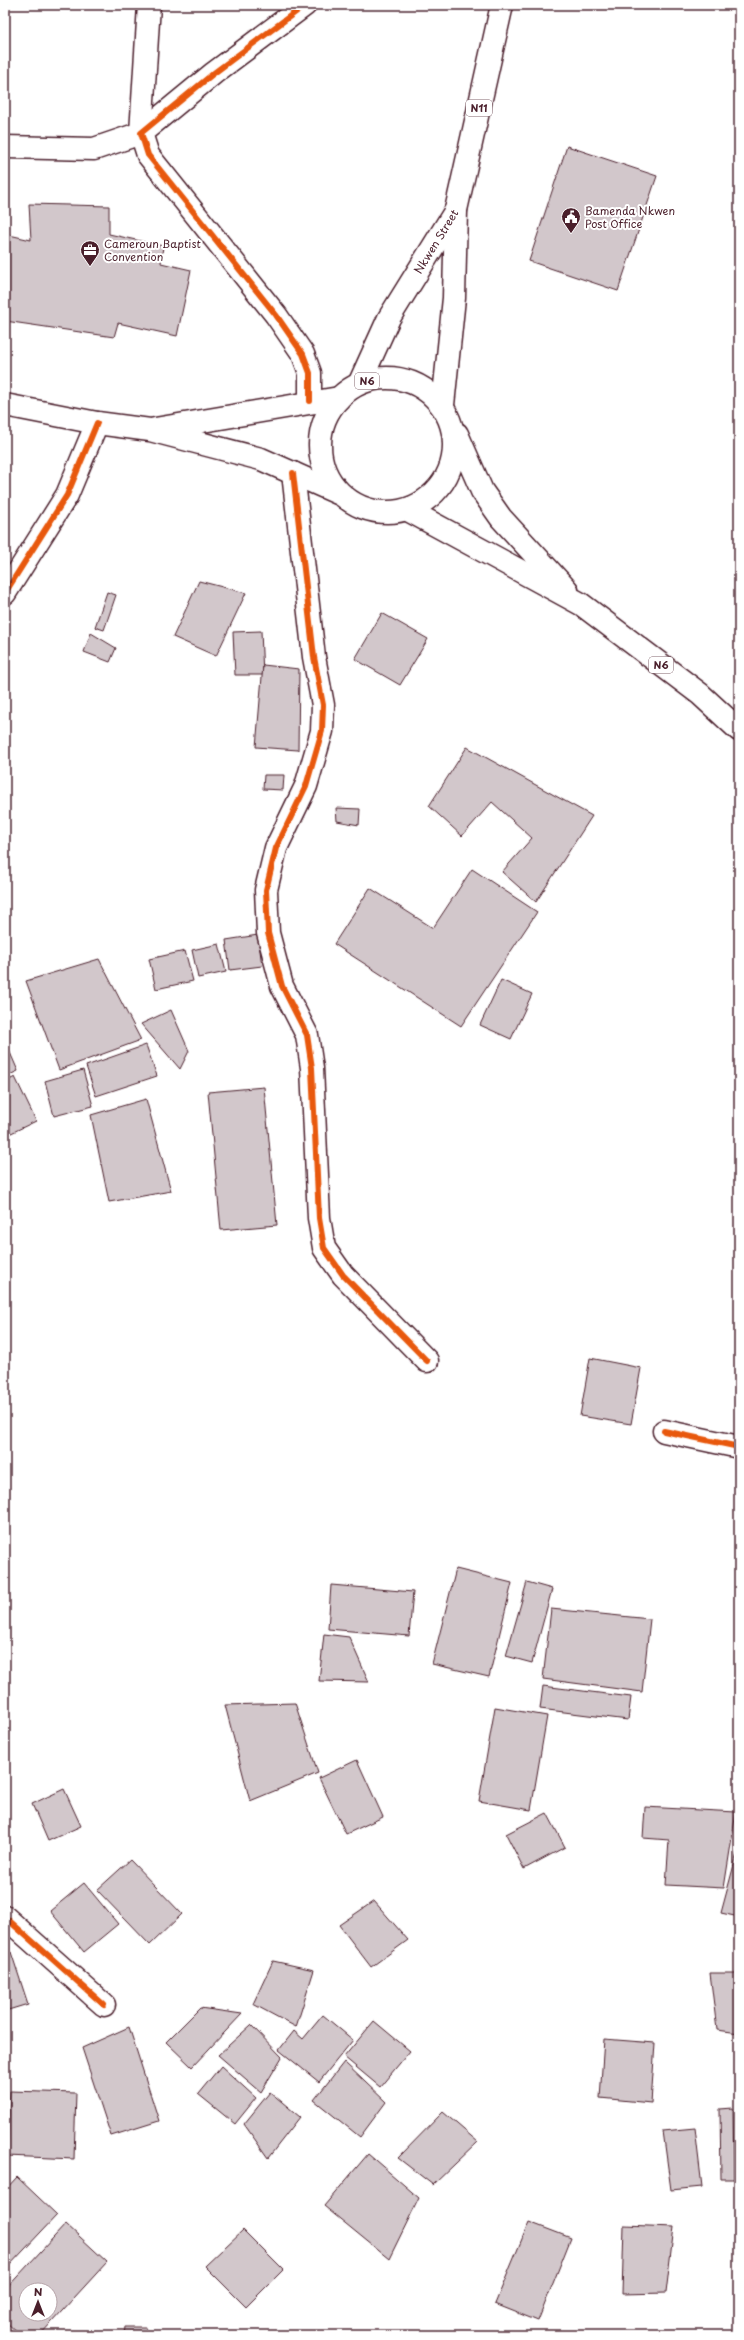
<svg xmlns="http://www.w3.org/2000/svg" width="744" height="2340" font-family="'Playpen Sans',sans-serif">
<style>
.building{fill:#d2c7cb;stroke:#4a1f2b;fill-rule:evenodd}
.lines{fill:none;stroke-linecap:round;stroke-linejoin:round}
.minor-casing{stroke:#4a1f2b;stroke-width:25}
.highway-casing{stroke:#4a1f2b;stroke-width:25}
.minor{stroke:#fff;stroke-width:22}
.highway{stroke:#fff;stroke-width:22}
.cycleway-casing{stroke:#fff;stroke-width:8}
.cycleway{stroke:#e8590c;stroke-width:6}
.labels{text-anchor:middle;stroke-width:4;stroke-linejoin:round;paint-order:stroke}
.shield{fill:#fff;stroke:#80626b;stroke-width:1}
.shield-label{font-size:10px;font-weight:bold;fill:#4a1f2b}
.poi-label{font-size:11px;fill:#4a1f2b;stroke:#fff;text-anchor:start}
.street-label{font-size:11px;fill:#4a1f2b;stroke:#fff}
</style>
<rect width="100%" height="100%" fill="#fff"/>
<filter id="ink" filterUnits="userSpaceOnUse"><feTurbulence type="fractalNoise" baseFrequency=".025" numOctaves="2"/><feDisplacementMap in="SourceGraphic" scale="8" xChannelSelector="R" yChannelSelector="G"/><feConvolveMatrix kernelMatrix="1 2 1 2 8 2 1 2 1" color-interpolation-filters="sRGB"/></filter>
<g filter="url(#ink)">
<g class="building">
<polygon points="567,146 657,176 618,291 529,261"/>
<polygon points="29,204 109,206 109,234 163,246 161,263 191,270 177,336 118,323 114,337 5,321 5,234 31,240"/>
<polygon points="199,581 246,593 216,656 173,637"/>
<polygon points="107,592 116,595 104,630 95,627"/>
<polygon points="382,613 428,639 400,685 355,659"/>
<polygon points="261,631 263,675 235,675 233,632"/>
<polygon points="91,633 116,648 110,662 84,652"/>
<polygon points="263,665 299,669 298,750 256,747"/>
<polygon points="467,747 592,816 536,902 502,872 532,838 492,802 462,836 429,806"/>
<polygon points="264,775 284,775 283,790 263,789"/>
<polygon points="336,808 360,809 359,825 337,821"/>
<polygon points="472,869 537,912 461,1026 334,944 370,888 433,928"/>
<polygon points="258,935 262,966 230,970 226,940"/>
<polygon points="219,944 226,972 198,978 192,950"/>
<polygon points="185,951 193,981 156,989 149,959"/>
<polygon points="99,959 141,1040 59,1070 26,981"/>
<polygon points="501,980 532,994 511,1039 480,1025"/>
<polygon points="171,1010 189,1051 180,1069 141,1024"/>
<polygon points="5,1041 18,1071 5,1077"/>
<polygon points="146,1045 157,1076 96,1096 86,1066"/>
<polygon points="83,1070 93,1106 54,1116 45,1081"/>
<polygon points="15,1077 36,1121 5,1136 5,1082"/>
<polygon points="264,1087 277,1225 221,1230 208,1092"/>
<polygon points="146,1099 171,1191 109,1202 91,1115"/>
<polygon points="590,1358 641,1368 631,1424 580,1416"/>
<polygon points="456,1569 512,1583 489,1677 432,1664"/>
<polygon points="527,1582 552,1589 532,1663 506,1656"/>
<polygon points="331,1585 413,1592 409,1636 328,1629"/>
<polygon points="551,1609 650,1619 642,1692 543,1679"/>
<polygon points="324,1634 349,1637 369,1682 319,1681"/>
<polygon points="543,1686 631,1697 628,1720 540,1709"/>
<polygon points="295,1703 318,1773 250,1801 225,1705"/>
<polygon points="495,1707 547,1716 531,1810 479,1801"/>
<polygon points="357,1760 383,1817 346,1834 319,1778"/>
<polygon points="64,1789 81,1826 48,1841 32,1804"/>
<polygon points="645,1807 736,1812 724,1888 666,1885 669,1840 643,1838"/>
<polygon points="547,1813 565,1847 524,1869 506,1834"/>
<polygon points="739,1846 739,1917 721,1913"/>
<polygon points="130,1860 182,1914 150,1945 97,1890"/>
<polygon points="84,1883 118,1924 84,1952 50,1911"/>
<polygon points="374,1901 408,1940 371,1967 339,1925"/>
<polygon points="11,1952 28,2004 5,2011 5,1954"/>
<polygon points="273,1961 314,1970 296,2027 253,2004"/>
<polygon points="710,1973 739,1973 739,2033 717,2030"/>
<polygon points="200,2008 242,2014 192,2067 166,2042"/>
<polygon points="323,2015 353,2040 319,2082 279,2050 294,2031 303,2039"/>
<polygon points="374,2021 410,2051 380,2087 344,2057"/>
<polygon points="251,2025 282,2057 261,2092 218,2055"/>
<polygon points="129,2027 159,2121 111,2136 82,2048"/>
<polygon points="604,2039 655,2043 651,2103 600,2098"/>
<polygon points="344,2062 386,2102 360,2137 314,2100"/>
<polygon points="221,2066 256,2098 235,2124 198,2094"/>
<polygon points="10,2091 76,2093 74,2159 7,2156"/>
<polygon points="270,2092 300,2117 268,2158 244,2124"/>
<polygon points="733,2108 734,2179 721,2179 720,2109"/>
<polygon points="443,2112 478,2142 433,2185 398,2158"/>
<polygon points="695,2128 702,2187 671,2190 663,2131"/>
<polygon points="368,2154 419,2198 389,2259 324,2206"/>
<polygon points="17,2177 57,2215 8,2267 5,2264 5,2190"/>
<polygon points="529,2222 571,2238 538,2321 495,2304"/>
<path d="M66 2224 107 2262 40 2335H20L5 2321V2290ZM26 2290H50V2314H26Z"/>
<polygon points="624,2225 674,2227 666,2293 622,2294"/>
<polygon points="243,2230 283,2270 246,2307 205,2266"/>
<polygon points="125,2327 146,2327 146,2335 124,2335"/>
</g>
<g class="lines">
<g class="minor-casing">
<g id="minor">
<polyline points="305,5 214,73 141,133 148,155 276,315 303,354 310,373 310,401"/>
<polyline points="5,147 94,149 141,133 149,5"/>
<polyline points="293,473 314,657 323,705 322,731 306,786 276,848 266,890 268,933 282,986 307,1035 312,1068 319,1218 324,1248 343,1275 427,1361"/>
<polyline points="5,593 67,495 97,423"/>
<polyline points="664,1431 739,1447"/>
<polyline points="5,1917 104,2005"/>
</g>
</g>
<g class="highway-casing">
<g id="highway">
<circle cx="387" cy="445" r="67"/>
<path id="s1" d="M360 382 389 318 456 210"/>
<polyline points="5,405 97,423 150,430 261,459 340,494"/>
<polyline points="443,405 454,298 456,210 502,5"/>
<polyline points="155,429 339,398"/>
<polyline points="457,434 482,491 501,518 567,590"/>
<polyline points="408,510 581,604 700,694 739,730"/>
</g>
</g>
<use href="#minor" class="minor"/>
<use href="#highway" class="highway"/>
<g class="cycleway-casing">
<g id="cycleway">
<polyline points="305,5 214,73 141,133 148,155 276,315 303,354 310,373 310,401"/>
<polyline points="293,473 314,657 323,705 322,731 306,786 276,848 266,890 268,933 282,986 307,1035 312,1068 319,1218 324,1248 343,1275 427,1361"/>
<polyline points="5,593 67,495 97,423"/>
<polyline points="664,1431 739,1447"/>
<polyline points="5,1917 104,2005"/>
</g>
</g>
<use href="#cycleway" class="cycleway"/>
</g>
</g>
<defs>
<g id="civic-pin" transform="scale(1)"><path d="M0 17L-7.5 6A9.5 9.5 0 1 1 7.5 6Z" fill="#4a1f2b" stroke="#fff"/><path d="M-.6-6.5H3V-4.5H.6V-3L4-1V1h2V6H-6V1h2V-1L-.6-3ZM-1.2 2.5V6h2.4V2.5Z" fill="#fff"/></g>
<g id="office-pin" transform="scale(1)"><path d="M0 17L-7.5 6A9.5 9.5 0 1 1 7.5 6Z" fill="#4a1f2b" stroke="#fff"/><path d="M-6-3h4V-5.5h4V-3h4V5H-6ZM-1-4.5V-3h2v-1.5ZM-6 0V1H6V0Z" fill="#fff"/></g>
</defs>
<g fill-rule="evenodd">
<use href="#civic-pin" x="571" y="217"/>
<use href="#office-pin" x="90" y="250"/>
</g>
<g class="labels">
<g class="shield">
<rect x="466" y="100" width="26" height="16" rx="3"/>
<rect x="355" y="373" width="24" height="16" rx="3"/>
<rect x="649" y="657" width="24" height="16" rx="3"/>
</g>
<g class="shield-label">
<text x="479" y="112">N11</text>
<text x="367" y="385">N6</text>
<text x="661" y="669">N6</text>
</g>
<g class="poi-label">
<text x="585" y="215">Bamenda Nkwen<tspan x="585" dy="13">Post Office</tspan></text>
<text x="104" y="248">Cameroun Baptist<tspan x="104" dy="13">Convention</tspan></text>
</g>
<g class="street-label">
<text dy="4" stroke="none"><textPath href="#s1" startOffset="160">Nkwen Street</textPath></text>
</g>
</g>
<rect width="744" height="2340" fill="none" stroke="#fff" stroke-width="20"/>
<rect x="10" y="10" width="724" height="2320" fill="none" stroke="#4a1f2b" stroke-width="1.5" filter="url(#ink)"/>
<g transform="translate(38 2302)"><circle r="19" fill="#ffffff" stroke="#b7a5aa"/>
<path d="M0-3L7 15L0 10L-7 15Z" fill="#4a1f2b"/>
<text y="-6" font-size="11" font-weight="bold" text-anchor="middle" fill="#4a1f2b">N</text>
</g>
</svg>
